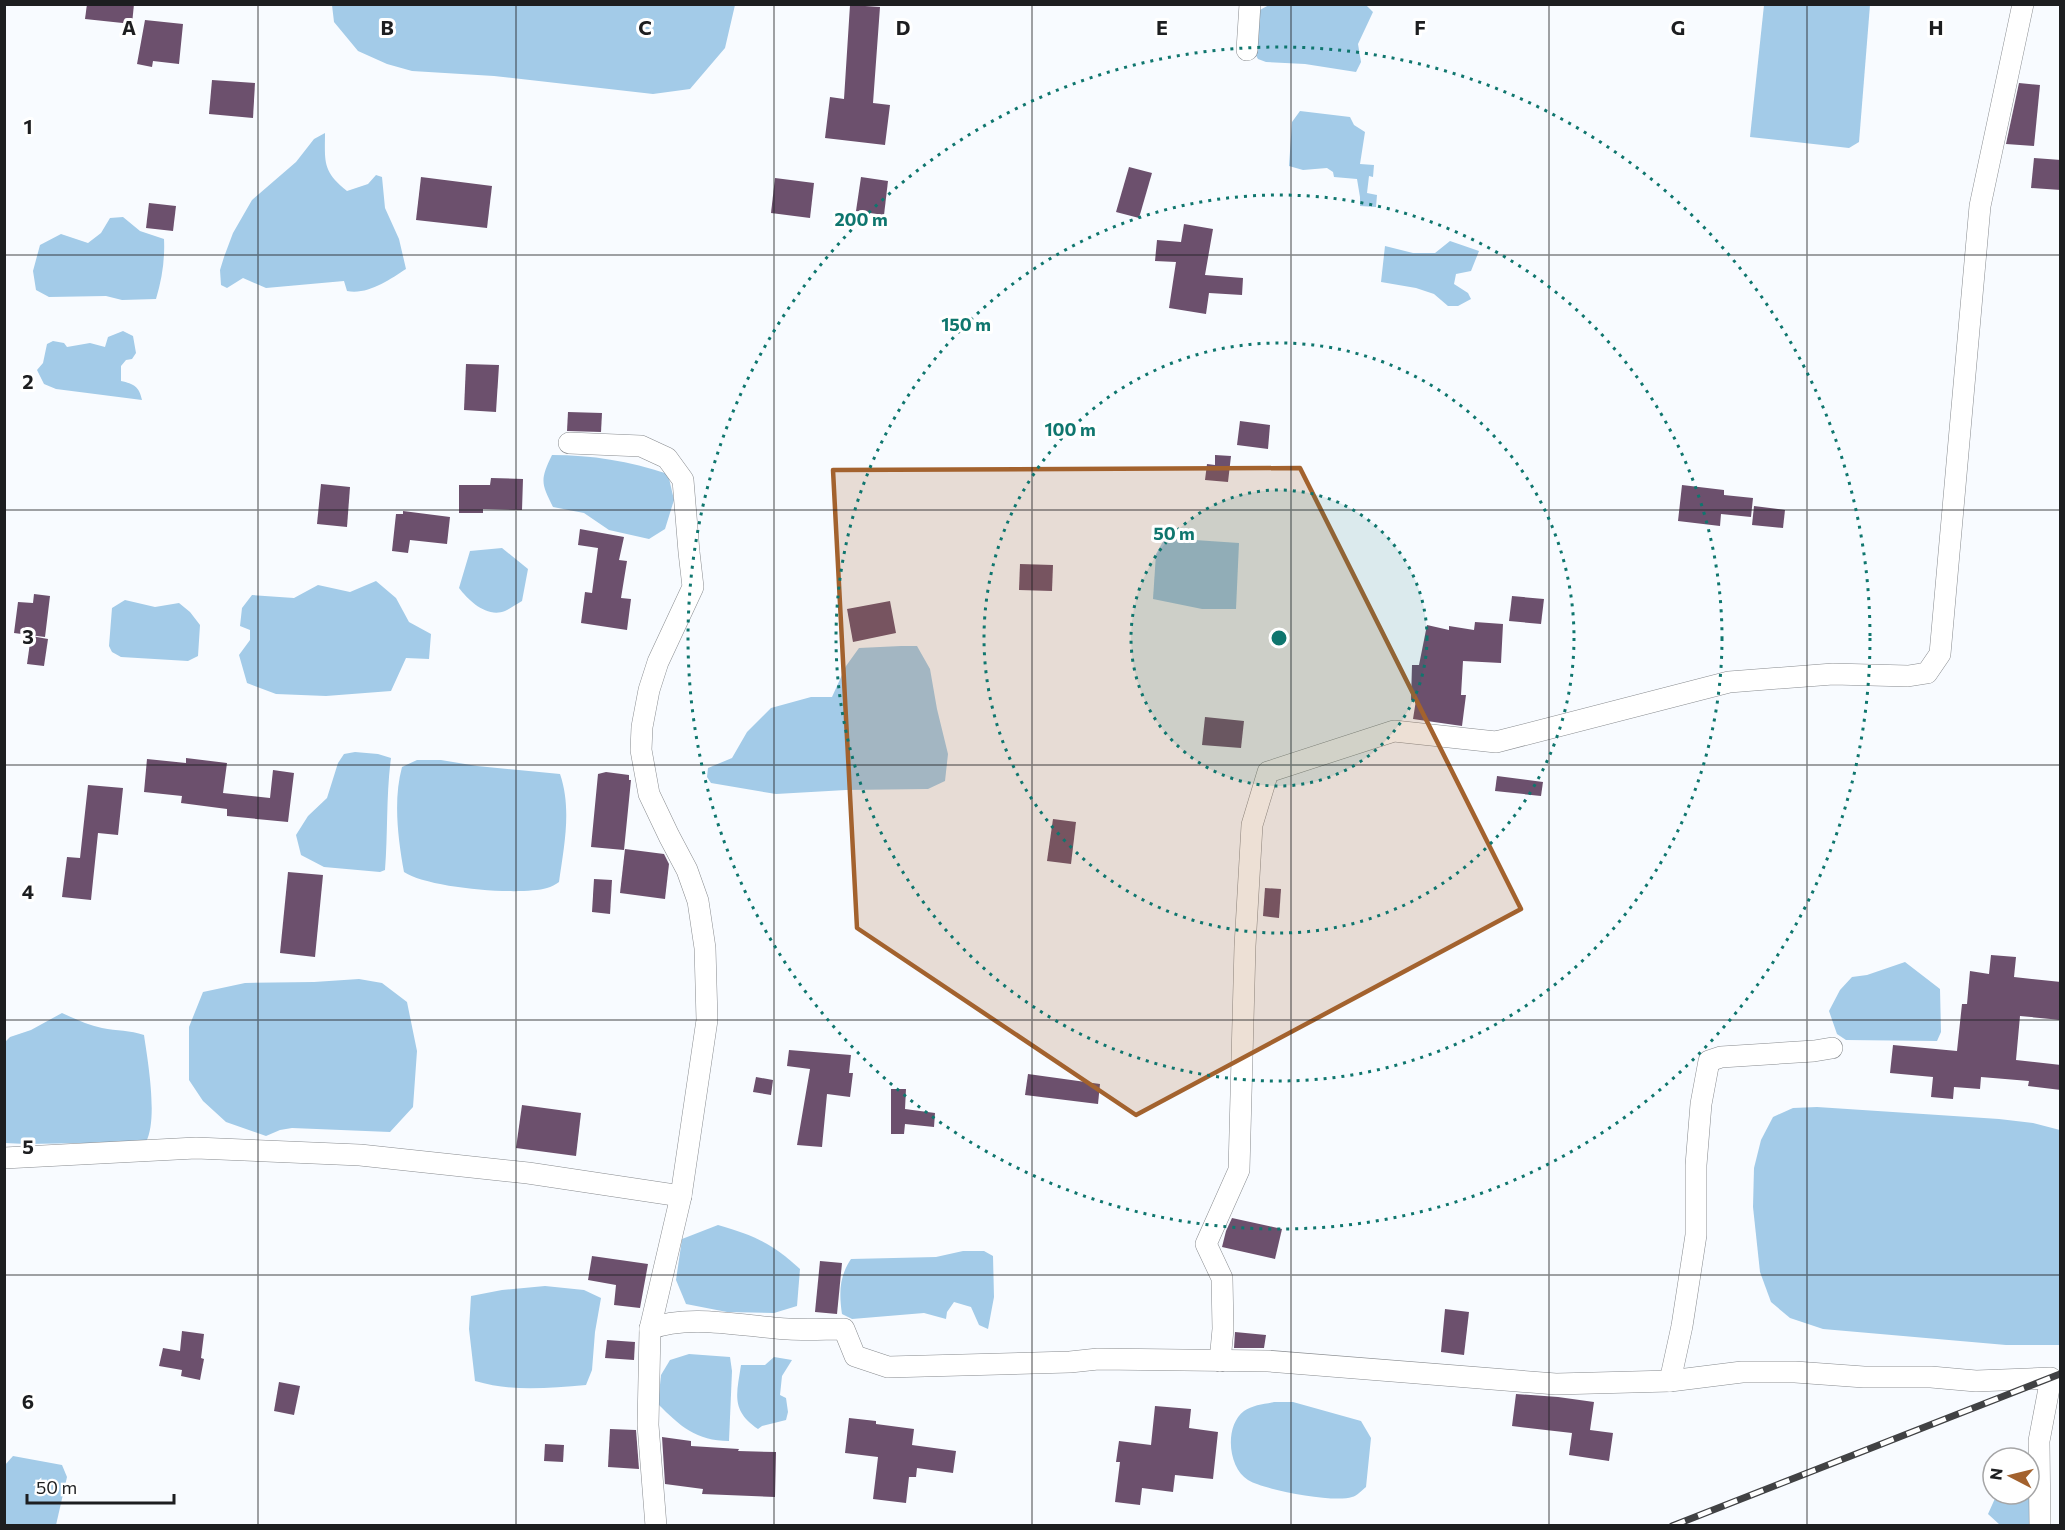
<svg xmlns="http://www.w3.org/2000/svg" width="2065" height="1530" font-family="Commissioner,sans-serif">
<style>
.water{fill:#a3cbe8}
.building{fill:#6c506d}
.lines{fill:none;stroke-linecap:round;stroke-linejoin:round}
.minor-casing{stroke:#888b8f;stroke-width:22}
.minor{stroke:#fff;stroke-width:21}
.rail-casing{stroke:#414244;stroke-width:7}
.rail{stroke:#fff;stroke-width:4.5;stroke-dasharray:14;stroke-linecap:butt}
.marked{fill:#a3622e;fill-opacity:0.2;stroke:#a3622e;stroke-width:4.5;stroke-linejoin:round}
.grid{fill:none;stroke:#1d1e20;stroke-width:1.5;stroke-opacity:0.55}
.ring{fill:none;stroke:#0f766e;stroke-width:3;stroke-dasharray:3 6}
.grid-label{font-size:20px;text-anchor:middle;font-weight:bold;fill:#1d1e20;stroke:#fff;stroke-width:6;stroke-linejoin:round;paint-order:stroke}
.centre{fill:#0f766e;stroke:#fff;stroke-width:3}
.ring-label{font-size:18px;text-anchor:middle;font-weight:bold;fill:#0f766e;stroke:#fff;stroke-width:6;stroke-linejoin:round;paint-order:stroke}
</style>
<rect width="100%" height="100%" fill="#f8fbff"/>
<g class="water">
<polygon points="332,5 332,4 735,5 725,48 690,89 653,94 494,76 412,71 387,64 358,51 334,22"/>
<polygon points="1269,5 1366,5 1373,12 1358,44 1361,62 1356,72 1305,64 1266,62 1258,59 1254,52 1258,11"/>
<polygon points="1764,5 1870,5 1859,142 1849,148 1750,137"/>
<polygon points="1300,111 1350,117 1354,125 1365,132 1360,164 1374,165 1373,177 1369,176 1367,193 1377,195 1376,207 1360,206 1360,197 1357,179 1334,177 1333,172 1327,168 1303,170 1289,166 1292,122"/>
<path d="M325 133C325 162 322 171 347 191L368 184 376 175 382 177 385 208 399 239 406 269C389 280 368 295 347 291L344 281 266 288 243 278 227 288 221 285 220 270 224 257 233 233 252 200 296 162 314 139Z"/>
<path d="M123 217 140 231 164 239C165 260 162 279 156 299L122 300 106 296 49 297 36 290 33 271 40 245 61 234 88 243 101 233 110 218Z"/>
<polygon points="1450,241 1479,251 1471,271 1456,274 1454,284 1468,293 1471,299 1458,306 1448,306 1434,294 1416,288 1381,282 1385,246 1413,253 1435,253"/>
<path d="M123 331 133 336 136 353 132 359 126 360 121 366V381C134 384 139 386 142 400L56 389 44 384 37 370 43 363 47 344 53 341 64 343 67 347 90 343 105 347 108 337Z"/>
<path d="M552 455C592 455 629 461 668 474L674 500 665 529 649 539 609 530 584 513 553 507C541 483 540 480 552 455Z"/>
<polygon points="1165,538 1239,543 1236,609 1202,609 1153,599 1156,554"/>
<path d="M502 548 528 569 522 601C517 604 511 608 505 611 487 618 469 601 459 588L470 551Z"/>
<polygon points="376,581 396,598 409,622 431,634 429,659 406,658 391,691 326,696 276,694 247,683 239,655 250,640 250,630 240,626 242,608 252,595 294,598 318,585 350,592"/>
<polygon points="125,600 155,607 179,603 190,612 200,625 198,656 188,661 121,657 112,652 109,646 112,608"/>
<polygon points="901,646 917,646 930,669 937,709 948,754 945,781 928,789 846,790 776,794 711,783 707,777 708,768 732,758 747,732 771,708 811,697 832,697 846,666 859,648"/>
<path d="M355 752 378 754 391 758C386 795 388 833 385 870L380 872 324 867 301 855 296 835 308 816 327 798 338 763 344 754Z"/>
<path d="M417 760H441L477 766 560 774C572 809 564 846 559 882 556 884 551 887 547 888 520 896 427 888 404 872 398 839 393 800 402 767Z"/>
<polygon points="1905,962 1940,989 1941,1032 1937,1041 1846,1040 1837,1034 1829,1011 1840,990 1852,977 1867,975"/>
<polygon points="359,979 382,983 407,1002 417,1051 413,1107 390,1132 292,1128 280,1130 266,1136 226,1122 203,1101 189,1080 189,1027 203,992 245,983 314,982"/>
<path d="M62 1013C75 1019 88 1025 102 1028 117 1031 130 1030 144 1035 148 1062 158 1119 146 1142L26 1144 5 1143V1042L10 1037 31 1030Z"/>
<polygon points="1817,1107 1999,1119 2033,1123 2060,1130 2060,1345 2006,1345 1823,1329 1790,1318 1771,1302 1760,1272 1753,1207 1754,1168 1761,1140 1773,1117 1793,1108"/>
<path d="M718 1225C753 1235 772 1243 800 1269L797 1306 774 1313 727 1312 686 1304 676 1280 682 1239Z"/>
<path d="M963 1251H984L993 1256 994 1297 988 1329 979 1325 971 1307 954 1302 947 1312 946 1319 924 1313 852 1319 842 1314C839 1293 839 1277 851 1259L936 1257Z"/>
<path d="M545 1286 584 1290 601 1298 595 1332 592 1370 586 1385C547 1388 513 1392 475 1381L469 1329 471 1296 502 1290Z"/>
<path d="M689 1354 730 1357 732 1371 729 1441C696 1441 680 1426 658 1404L661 1375 670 1360Z"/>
<path d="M774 1357 792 1360 782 1376 780 1395 786 1398 788 1412 786 1420 762 1426 758 1429C730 1410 737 1393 741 1365H765Z"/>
<path d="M1274 1402H1293L1361 1421 1371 1438 1366 1487C1362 1490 1357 1496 1352 1497 1334 1503 1264 1490 1248 1480 1228 1468 1224 1426 1244 1411 1252 1405 1264 1404 1274 1402Z"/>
<polygon points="13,1456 62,1465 67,1477 56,1525 5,1525 5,1465"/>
<polygon points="2029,1482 2035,1525 2000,1525 1988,1514 1997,1494 2029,1494"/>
</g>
<g class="building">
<polygon points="87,4 134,4 132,24 85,19"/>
<polygon points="850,5 880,7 873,103 890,105 885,145 825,138 830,97 844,99"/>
<polygon points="145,20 183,24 179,64 153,61 152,67 137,64"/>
<polygon points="212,80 255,83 253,118 209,114"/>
<polygon points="2019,83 2040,85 2034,146 2006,144"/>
<polygon points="2034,158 2061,160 2061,190 2031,188"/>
<polygon points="1129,167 1152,173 1139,218 1116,212"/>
<polygon points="421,177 492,186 487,228 416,220"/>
<polygon points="861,177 888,181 884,215 856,211"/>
<polygon points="775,178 814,183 810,218 771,213"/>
<polygon points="149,203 176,206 173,231 146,228"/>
<polygon points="1184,224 1213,229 1205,275 1243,278 1242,295 1209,293 1206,314 1169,308 1176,262 1155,261 1157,240 1181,242"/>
<polygon points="466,364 499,365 496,412 464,410"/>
<polygon points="568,412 602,413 601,432 567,431"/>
<polygon points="1240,421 1270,425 1268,449 1237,445"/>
<polygon points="1215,455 1231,456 1228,482 1205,480 1207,464 1215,465"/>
<polygon points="491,478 523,479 522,510 483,509 483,513 459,513 459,485 490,485"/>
<polygon points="321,484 350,487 347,527 317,524"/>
<polygon points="1682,485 1724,490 1724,495 1753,498 1751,517 1721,514 1720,526 1678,521"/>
<polygon points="1754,506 1785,510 1783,528 1752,525"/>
<polygon points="403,511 450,517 447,544 410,540 408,553 392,551 396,514 403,514"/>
<polygon points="580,529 624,537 619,560 627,561 621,598 631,599 627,630 581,623 585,592 592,593 598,548 578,545"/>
<polygon points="1020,564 1053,565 1052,591 1019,590"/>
<polygon points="34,594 50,596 45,637 14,633 18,602 33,603"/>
<polygon points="1512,596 1544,599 1541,624 1509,621"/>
<polygon points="890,601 896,633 853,642 847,609"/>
<polygon points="1475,622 1503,624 1501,663 1463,661 1461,695 1466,695 1462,726 1413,719 1416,700 1411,700 1412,665 1419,665 1427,625 1449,630 1449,626 1474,630"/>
<polygon points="31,636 48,639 44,666 27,664"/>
<polygon points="1205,717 1244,721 1241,748 1202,745"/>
<polygon points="186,758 227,763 223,793 270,798 273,770 294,773 288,822 227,816 227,809 181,803 182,796 144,792 147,759 186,763"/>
<polygon points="606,772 629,775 629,780 631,780 624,850 591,847 598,774"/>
<polygon points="1497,776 1543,782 1541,796 1495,791"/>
<polygon points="88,785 123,788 118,835 98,833 91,900 62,897 67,857 80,858"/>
<polygon points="1053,819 1076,822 1071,864 1047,861"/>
<polygon points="625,849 664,854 669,864 665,899 620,893"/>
<polygon points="288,872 323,875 315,957 280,953"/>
<polygon points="594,879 612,880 610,914 592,912"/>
<polygon points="1265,888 1281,889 1279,918 1263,916"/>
<polygon points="1991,955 2016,957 2014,977 2061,982 2061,1020 2020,1016 2016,1060 2061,1065 2061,1090 2028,1086 2029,1081 1981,1077 1980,1089 1954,1087 1953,1099 1931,1097 1933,1077 1890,1073 1893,1045 1957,1051 1962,1004 1967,1004 1970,971 1989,974"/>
<polygon points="789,1050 851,1055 849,1073 853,1073 850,1097 827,1094 822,1147 797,1145 810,1069 787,1066"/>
<polygon points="1028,1074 1100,1084 1098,1104 1025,1095"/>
<polygon points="756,1077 773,1080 771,1095 753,1092"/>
<polygon points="891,1089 906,1089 905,1109 935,1113 934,1127 905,1124 904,1134 891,1134"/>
<polygon points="522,1105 581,1113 576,1156 516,1148"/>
<polygon points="1232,1218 1282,1229 1275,1259 1222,1247 1226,1231"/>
<polygon points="592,1256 648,1264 640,1308 614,1305 616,1285 588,1280"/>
<polygon points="820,1261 842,1263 837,1314 815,1312"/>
<polygon points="1445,1309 1469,1312 1464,1355 1441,1352"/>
<polygon points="182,1331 204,1334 201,1358 204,1359 200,1380 181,1376 182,1370 159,1366 163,1348 180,1351"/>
<polygon points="1235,1332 1266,1335 1264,1348 1234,1348"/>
<polygon points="607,1340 635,1342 634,1360 605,1358"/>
<polygon points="279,1382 300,1386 294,1415 274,1411"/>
<polygon points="1516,1394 1558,1397 1594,1402 1590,1430 1613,1433 1609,1461 1569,1455 1572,1433 1512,1426"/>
<polygon points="1155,1406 1191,1409 1189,1428 1218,1432 1213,1479 1175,1475 1173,1492 1142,1488 1140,1505 1115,1502 1120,1462 1116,1462 1119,1441 1151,1445"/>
<polygon points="849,1418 876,1421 876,1424 914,1429 912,1445 956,1451 953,1473 917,1468 916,1477 909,1477 906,1503 873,1499 878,1457 845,1453"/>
<polygon points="610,1429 636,1430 639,1469 608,1467"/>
<polygon points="662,1437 691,1441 691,1446 739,1449 738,1451 776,1452 775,1497 702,1494 703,1489 665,1484"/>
<polygon points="545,1444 564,1445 563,1462 544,1461"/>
</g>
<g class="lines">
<g class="minor-casing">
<g id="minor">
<polyline points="1247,50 1250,4"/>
<polyline points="569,443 641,446 667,458 683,480 689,552 693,587 658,662 649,690 642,727 641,750 649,794 669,836 687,870 698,901 705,948 707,1020 681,1196 650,1329"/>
<polyline points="4,1158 196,1148 360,1155 528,1173 681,1196"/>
<polyline points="1220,1361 1223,1329 1222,1278 1206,1244 1239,1170 1245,946 1252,825 1268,772 1394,731 1496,742 1729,682 1833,674 1908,676 1927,673 1940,654 1980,206 2023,4"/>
<polyline points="1670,1381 1682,1326 1696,1235 1696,1165 1701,1104 1709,1061 1721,1057 1814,1051 1832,1048"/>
<path d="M656 1526 648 1425 650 1329C688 1313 747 1327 788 1329 807 1330 826 1329 844 1329L855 1356 888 1367 1070 1362 1098 1359 1268 1361 1556 1384 1670 1381 1742 1372H1795L1864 1377H1931L1976 1381 2051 1378 2039 1441 2040 1526"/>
</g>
</g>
<use href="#minor" class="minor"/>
<g class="rail-casing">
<polyline id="rail" points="1672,1526 2060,1374"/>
</g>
<use href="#rail" class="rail"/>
</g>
<path class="marked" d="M1300 468 1521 909 1136 1115 857 928 833 470Z"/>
<path class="grid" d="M258 4V1526M516 4V1526M774 4V1526M1032 4V1526M1291 4V1526M1549 4V1526M1807 4V1526M4 255H2060M4 510H2060M4 765H2060M4 1020H2060M4 1275H2060"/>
<circle cx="1279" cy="638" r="148" fill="#0f766e" fill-opacity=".12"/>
<g class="ring">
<circle cx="1279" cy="638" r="148"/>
<circle cx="1279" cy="638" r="295"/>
<circle cx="1279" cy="638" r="443"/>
<circle cx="1279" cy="638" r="591"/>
</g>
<g class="grid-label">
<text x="129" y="35">A</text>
<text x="387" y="35">B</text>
<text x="645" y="35">C</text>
<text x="903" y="35">D</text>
<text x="1162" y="35">E</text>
<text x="1420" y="35">F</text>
<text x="1678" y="35">G</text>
<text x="1936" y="35">H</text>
<text x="28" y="134">1</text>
<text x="28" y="389">2</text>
<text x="28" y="644">3</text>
<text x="28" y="899">4</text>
<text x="28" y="1154">5</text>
<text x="28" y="1409">6</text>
</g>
<circle cx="1279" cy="638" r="9" class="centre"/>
<g class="ring-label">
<text x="861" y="226">200 m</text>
<text x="966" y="331">150 m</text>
<text x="1070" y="436">100 m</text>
<text x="1174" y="540">50 m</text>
</g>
<rect width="2065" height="1530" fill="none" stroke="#1d1e20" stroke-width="12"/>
<g transform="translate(2011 1476) rotate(277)"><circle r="28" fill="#ffffff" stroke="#a5a5a6" stroke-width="1.5"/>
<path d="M0-4.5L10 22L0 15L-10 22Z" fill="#a3622e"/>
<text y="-9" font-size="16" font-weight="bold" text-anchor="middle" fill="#1d1e20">N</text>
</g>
<path d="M27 1494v9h147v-9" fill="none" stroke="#1d1e20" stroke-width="3"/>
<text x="36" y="1494" font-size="18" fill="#1d1e20" stroke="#ffffff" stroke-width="4.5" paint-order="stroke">50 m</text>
</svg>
